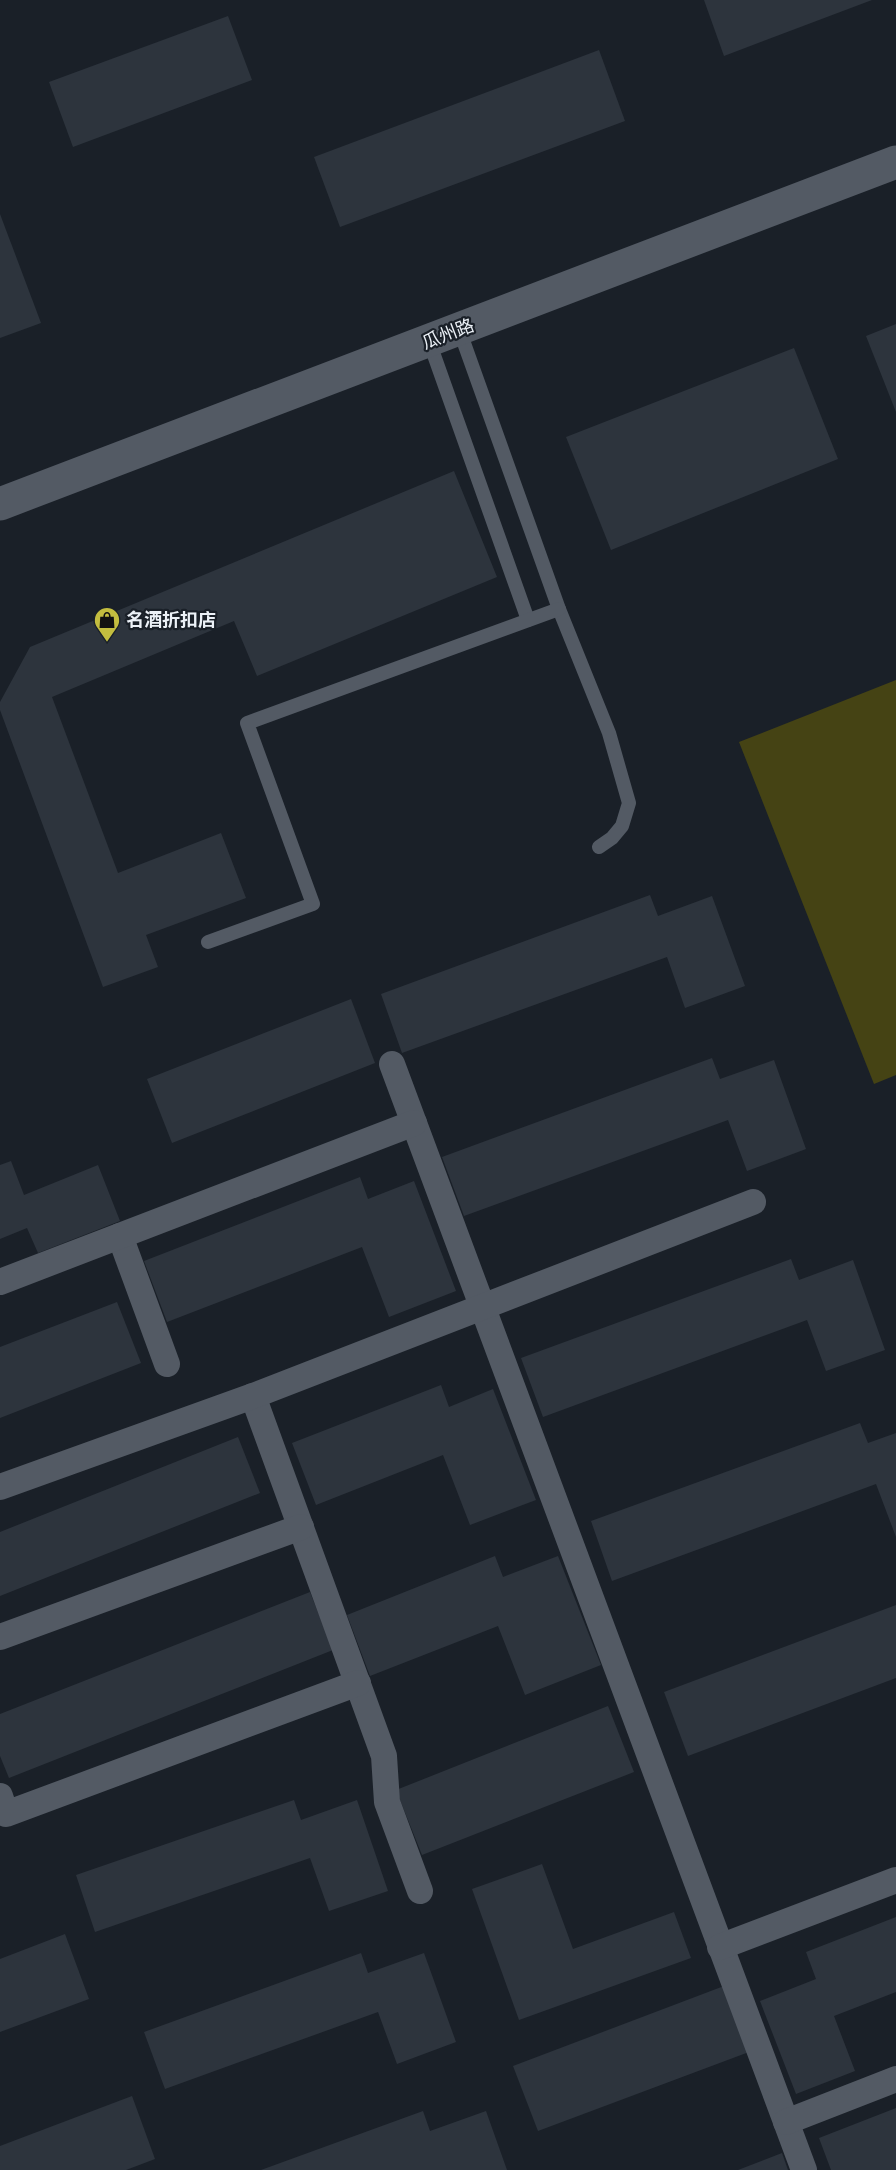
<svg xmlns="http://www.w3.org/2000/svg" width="896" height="2170" font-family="Inter,'Noto Sans SC',sans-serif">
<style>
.green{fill:#454314}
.building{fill:#2d343d}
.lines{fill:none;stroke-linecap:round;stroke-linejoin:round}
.service{stroke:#535a64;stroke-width:14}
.minor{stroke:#535a64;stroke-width:26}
.tertiary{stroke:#535a64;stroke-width:33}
.labels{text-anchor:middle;stroke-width:4.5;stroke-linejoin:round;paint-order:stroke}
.street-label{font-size:18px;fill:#ecf1f7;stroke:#1a2028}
.poi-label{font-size:18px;font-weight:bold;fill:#ecf1f7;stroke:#1a2028;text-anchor:start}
</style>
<rect width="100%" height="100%" fill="#1a2028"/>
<polygon class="green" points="896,680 896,1075 874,1084 739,742"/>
<g class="building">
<polygon points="704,0 872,0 724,56"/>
<polygon points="228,16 252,80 73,147 49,82"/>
<polygon points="599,50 625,121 340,227 314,157"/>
<polygon points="0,214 41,323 0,338"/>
<polygon points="896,324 896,412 866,336"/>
<polygon points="794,348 838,459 611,550 566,437"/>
<polygon points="454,471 497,577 257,676 234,621 52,697 118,873 221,833 246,898 146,935 158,967 103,987 0,710 0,702 30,647"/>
<polygon points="650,895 658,916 712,896 745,986 685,1008 667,957 402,1053 381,994"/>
<polygon points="351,999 375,1063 172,1143 147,1079"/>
<polygon points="712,1058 720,1079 774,1060 806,1149 747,1171 728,1120 464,1216 442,1157"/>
<polygon points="11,1161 24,1195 98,1165 120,1221 38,1253 27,1228 0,1239 0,1165"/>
<polygon points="360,1177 368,1199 414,1181 456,1291 389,1317 362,1247 167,1322 144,1261"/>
<polygon points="791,1259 799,1280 853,1260 885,1350 826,1371 807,1320 543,1417 521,1358"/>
<polygon points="117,1302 141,1363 0,1418 0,1347"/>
<polygon points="441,1385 449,1407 493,1389 536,1500 470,1525 443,1455 316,1505 292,1443"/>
<polygon points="860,1423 868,1443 896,1433 896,1537 876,1484 612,1581 591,1521"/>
<polygon points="238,1437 260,1493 0,1596 0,1532"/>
<polygon points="495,1556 503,1577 558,1556 601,1665 525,1695 498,1626 370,1676 347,1615"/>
<polygon points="310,1592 333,1650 9,1778 0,1756 0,1714"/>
<polygon points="896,1605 896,1678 688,1756 664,1692"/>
<polygon points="608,1706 634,1772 422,1855 396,1790"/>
<polygon points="294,1800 301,1820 357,1800 388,1891 329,1911 310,1858 95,1932 76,1875"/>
<polygon points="542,1864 573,1949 674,1912 691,1958 519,2020 472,1889"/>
<polygon points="896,1917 896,1992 834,2016 855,2071 796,2094 760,2001 816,1979 806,1952"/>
<polygon points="65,1934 89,1999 0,2032 0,1959"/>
<polygon points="361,1953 368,1973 424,1953 456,2042 397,2064 378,2012 165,2089 144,2032"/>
<polygon points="724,1986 749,2052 538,2131 513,2066"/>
<polygon points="132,2096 155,2159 126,2170 0,2170 0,2146"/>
<polygon points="896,2108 896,2170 831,2170 819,2138"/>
<polygon points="423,2111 430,2131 486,2111 507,2170 261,2170"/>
<polygon points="782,2153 788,2170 738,2170"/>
</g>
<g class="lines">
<g class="service">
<polyline points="459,329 559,609 609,733 629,803 622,826 612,838 599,847"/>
<polyline points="429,341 528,620"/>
<polyline points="208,942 313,904 247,723 559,609"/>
</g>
<g class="minor">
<polyline points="392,1064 804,2170"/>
<polyline points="120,1236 167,1364"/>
<polyline points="0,1282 414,1123"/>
<polyline points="253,1396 384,1756 387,1802 420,1891"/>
<polyline points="0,1487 253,1396 753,1202"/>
<polyline points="0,1637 301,1527"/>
<polyline points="0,1796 6,1814 358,1683"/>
<polyline points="720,1947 896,1880"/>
<polyline points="786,2122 896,2079"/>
</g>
<polyline class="tertiary" points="0,504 896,162"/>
</g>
<defs>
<g id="shop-pin" transform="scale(1.35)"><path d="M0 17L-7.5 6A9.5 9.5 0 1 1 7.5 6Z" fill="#c3bd3f" stroke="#1a2028"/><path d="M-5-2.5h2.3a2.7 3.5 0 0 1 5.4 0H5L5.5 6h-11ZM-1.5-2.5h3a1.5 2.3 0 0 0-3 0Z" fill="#111"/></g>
</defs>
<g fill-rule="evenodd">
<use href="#shop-pin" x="107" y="620"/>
</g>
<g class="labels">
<g class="street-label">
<text transform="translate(448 334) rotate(-21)" y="6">瓜州路</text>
</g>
<g class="poi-label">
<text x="126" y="626">名酒折扣店</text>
</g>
</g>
</svg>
